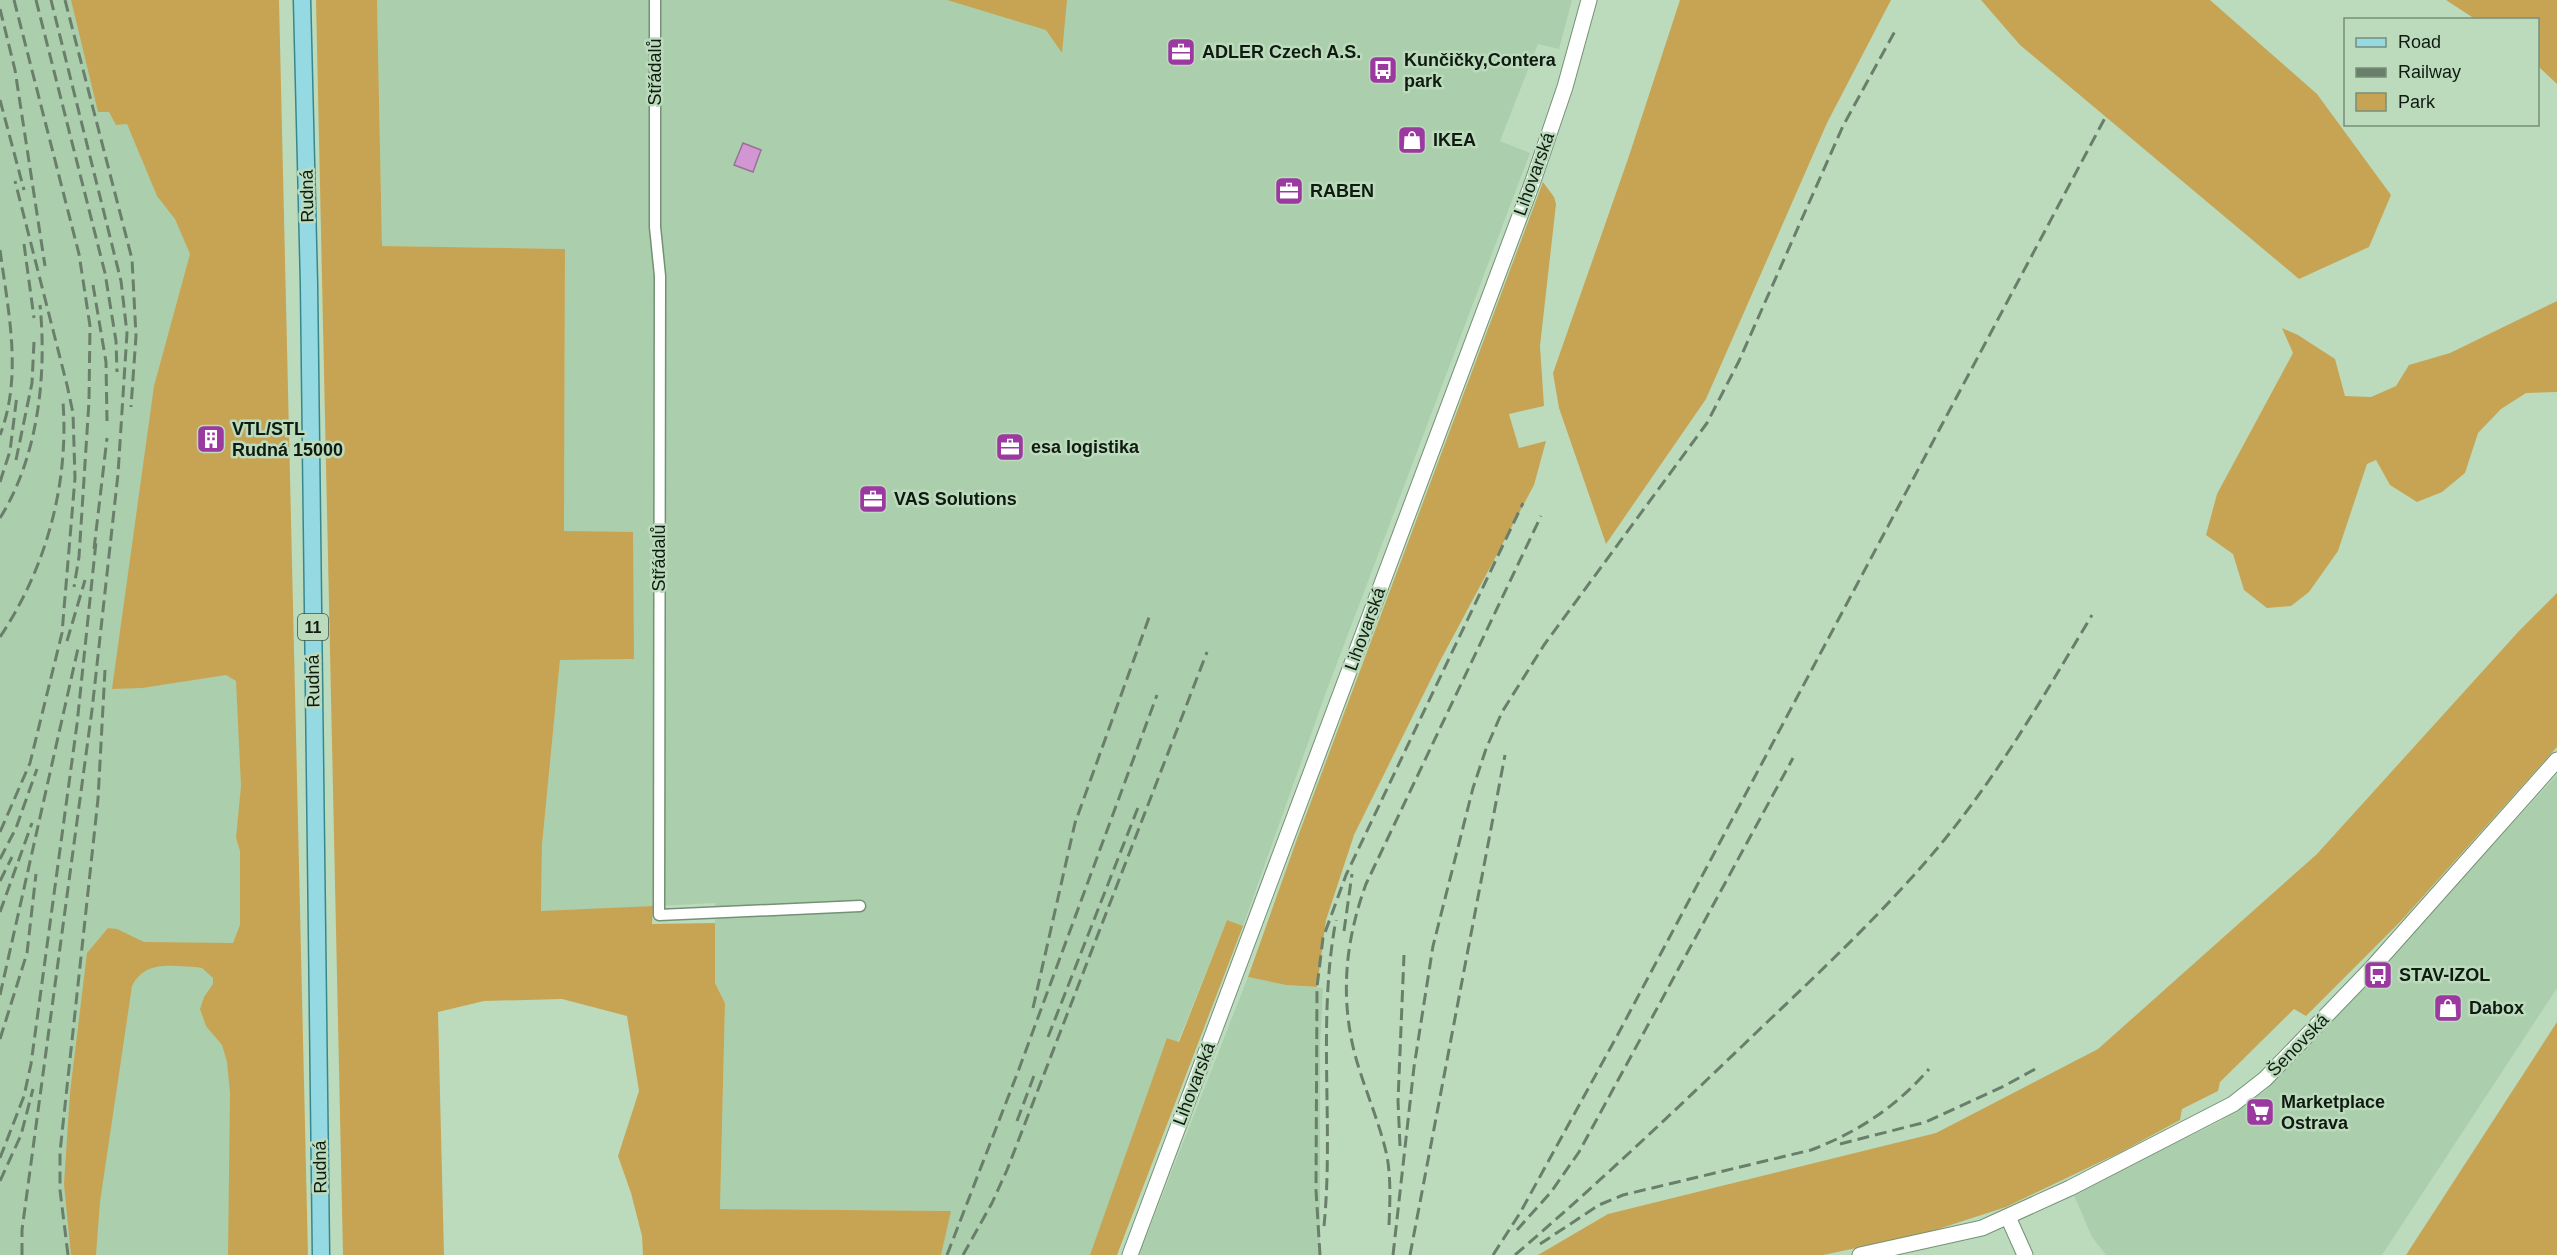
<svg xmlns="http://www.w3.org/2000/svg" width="2557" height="1255" font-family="Arial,sans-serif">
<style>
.built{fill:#abcfac}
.green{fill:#c7a454}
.water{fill:#d296d3;stroke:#987198;stroke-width:1.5}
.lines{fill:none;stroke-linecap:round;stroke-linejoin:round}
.street-casing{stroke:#749175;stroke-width:13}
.secondary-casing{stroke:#749175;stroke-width:17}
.primary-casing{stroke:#39878c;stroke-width:19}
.street{stroke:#fff;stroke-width:10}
.secondary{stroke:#fff;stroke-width:15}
.primary{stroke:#95dae2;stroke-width:16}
.rail{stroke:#6a7f6b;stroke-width:3;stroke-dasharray:12 6;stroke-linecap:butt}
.labels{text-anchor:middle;stroke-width:5;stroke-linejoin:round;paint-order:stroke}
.shield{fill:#bcdbbd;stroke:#435444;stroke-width:1.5}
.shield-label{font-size:16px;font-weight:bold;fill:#0f1a10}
.poi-label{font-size:18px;font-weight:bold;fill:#0f1a10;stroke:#bcdbbd;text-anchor:start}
.street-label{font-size:18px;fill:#0f1a10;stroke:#bcdbbd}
</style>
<rect width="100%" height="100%" fill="#bcdbbd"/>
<g class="built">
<polygon points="0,0 195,0 258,667 273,1255 0,1255"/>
<polygon points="377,0 1572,0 1559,49 1538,44 1500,141 1530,153 1325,695 1243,926 1227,920 1178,1042 1168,1038 1091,1255 941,1255 950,1211 720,1209 725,1003 715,983 715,903 541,912 542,845 560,660 633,659 633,532 564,532 565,249 382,246"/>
<polygon points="2557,775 2557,988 2382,1255 2106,1255 2092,1237 2073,1193 2219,1122 2265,1091"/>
<polygon points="1248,977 1286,985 1323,988 1320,1048 1320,1255 1139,1255"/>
</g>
<g class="green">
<path d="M71 0H279L308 1255H228L230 1093 227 1062 222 1045 206 1026 200 1009 204 997 213 984V978L202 968 196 967C171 966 145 960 132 986L100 1202 96 1255H71L64 1184 70 1093 87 953 108 928 117 929 144 942 233 943 240 925V851L236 838 241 786 236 681 226 675 142 688 112 689 154 386 190 254 175 219 157 196 127 124 116 125 109 112H98Z"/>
<polygon points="316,0 377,0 382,246 565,249 564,531 633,532 634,659 560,660 542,845 541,911 653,906 652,924 715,923 715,983 725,1003 720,1209 951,1211 941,1255 643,1255 642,1236 631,1193 618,1156 639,1091 627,1016 562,999 484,1001 438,1012 444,1255 343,1255"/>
<polygon points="947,0 1067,0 1062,53 1046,30"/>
<polygon points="1680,0 1891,0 1827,123 1706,399 1606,544 1559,408 1553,373 1629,156"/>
<polygon points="1981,0 2210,0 2317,94 2391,195 2369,247 2299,279 2020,45"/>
<polygon points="2446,0 2557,0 2557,84 2538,66 2538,20 2475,19"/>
<polygon points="1543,182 1554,197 1556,204 1540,346 1544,406 1509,414 1519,448 1546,441 1534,485 1439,663 1354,835 1326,920 1317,987 1286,985 1248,977 1297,839"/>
<polygon points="2557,301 2557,392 2526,393 2501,409 2478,433 2465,473 2442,492 2417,502 2390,485 2376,460 2367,464 2338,551 2309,592 2291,606 2267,608 2244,590 2233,554 2206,535 2217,494 2293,353 2282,328 2298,335 2335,359 2345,396 2371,397 2396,386 2409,365 2450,353"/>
<polygon points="2557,593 2557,747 2400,922 2306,1016 2294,1009 2220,1082 2218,1091 2182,1109 2180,1120 2121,1152 2006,1207 1923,1234 1823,1255 1538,1255 1608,1214 1936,1133 2098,1049 2317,854 2519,631"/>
<polygon points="1227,920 1243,926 1117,1255 1090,1255 1167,1038 1179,1042"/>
<polygon points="2557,1022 2557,1255 2406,1255"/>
</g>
<polygon class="water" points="743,143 761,150 753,172 734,165"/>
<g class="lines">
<g class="street-casing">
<polyline id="street" points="655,0 655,227 660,276 659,915 860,906"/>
</g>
<g class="secondary-casing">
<g id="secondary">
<polyline points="2008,1217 2025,1255"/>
<polyline points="1130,1255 1533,181 1565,87 1589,0"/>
<polyline points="1860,1255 1982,1228 2070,1188 2233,1104 2265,1079 2371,969 2557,760"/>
</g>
</g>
<g class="primary-casing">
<polyline id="primary" points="302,0 309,284 321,1255"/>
</g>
<use href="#street" class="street"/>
<use href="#secondary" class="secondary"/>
<use href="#primary" class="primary"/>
<g class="rail">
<polyline points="14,0 79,254 90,326 89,401 79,557 74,587"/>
<polyline points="36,0 105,273 116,341 117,372"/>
<polyline points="65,0 132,259 136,336 131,407"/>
<polyline points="0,9 15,70 45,266"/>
<polyline points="0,100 24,190"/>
<polyline points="24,244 34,318"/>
<path d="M0 250C8 310 23 376 0 435"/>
<polyline points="93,285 106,362 107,421"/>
<polyline points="16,460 32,383 34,342"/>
<polyline points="0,482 10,451 17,395"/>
<path d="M0 518C38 457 47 376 40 305"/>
<polyline points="94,549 107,438"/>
<path d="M0 637C46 568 69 485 63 402"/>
<polyline points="67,641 85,580"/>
<polyline points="0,832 30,763 62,633 75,478 73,413 67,385 15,181"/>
<polyline points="0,859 16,828 37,769"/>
<polyline points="0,881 12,857"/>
<polyline points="0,912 32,823"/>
<polyline points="1344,931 1352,874"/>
<polyline points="0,995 79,644"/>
<polyline points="1033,1008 1075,823 1151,612"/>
<polyline points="1048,1037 1139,805"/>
<polyline points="0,1039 27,953 36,874"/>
<polyline points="1017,1121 1035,1073"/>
<polyline points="1840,1144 1926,1122 2004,1086 2037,1068"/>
<polyline points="1400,1146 1398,1101 1404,955"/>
<polyline points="0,1158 24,1096 31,1064 77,724 96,542"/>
<polyline points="0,1181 21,1135 33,1089"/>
<path d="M1389 1225C1390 1202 1391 1179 1387 1156 1379 1120 1363 1086 1354 1051 1340 993 1346 939 1366 884L1541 516"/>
<path d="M1324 1226C1334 1125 1317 1020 1336 920"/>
<polyline points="1517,1230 1551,1192 1579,1152 1793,758"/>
<path d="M1540 1244 1599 1205 1623 1195 1811 1150C1858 1132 1896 1107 1929 1069"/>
<polyline points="22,1255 22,1230 92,710 118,474 127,333 121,281 51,0"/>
<polyline points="68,1255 60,1190 60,1152 98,799 105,670"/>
<polyline points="947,1255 1019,1069 1157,695"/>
<polyline points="963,1255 992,1203 1007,1170 1207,652"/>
<polyline points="1320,1255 1316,1190 1317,987 1323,938 1346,875 1523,503"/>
<polyline points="1393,1255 1414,1067 1433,946 1473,788 1486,749 1502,712 1544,645 1707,423 1739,361 1843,126 1895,31"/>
<polyline points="1410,1255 1505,755"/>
<polyline points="1493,1255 1520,1213 1617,1036 2106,116"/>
<path d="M1515 1255C1600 1182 1681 1105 1762 1027 1825 967 1890 906 1945 839 2002 769 2046 692 2092 615"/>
</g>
</g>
<defs>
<g id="office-square" transform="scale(1.5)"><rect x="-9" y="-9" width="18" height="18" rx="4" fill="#9b39a0" stroke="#bcdbbd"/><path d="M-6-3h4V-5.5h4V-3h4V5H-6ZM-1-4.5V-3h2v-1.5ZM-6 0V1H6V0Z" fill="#fff"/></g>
<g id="bus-square" transform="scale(1.5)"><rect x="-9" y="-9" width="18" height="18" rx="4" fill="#9b39a0" stroke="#bcdbbd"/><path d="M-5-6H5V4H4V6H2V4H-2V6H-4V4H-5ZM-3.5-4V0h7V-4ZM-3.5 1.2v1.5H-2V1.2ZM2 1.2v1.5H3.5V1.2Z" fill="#fff"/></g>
<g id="shop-square" transform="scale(1.5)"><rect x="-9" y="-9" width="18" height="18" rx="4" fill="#9b39a0" stroke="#bcdbbd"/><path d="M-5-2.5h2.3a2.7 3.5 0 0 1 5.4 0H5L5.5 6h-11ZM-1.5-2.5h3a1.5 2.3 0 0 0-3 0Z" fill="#fff"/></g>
<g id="building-square" transform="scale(1.5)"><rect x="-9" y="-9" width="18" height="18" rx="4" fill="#9b39a0" stroke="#bcdbbd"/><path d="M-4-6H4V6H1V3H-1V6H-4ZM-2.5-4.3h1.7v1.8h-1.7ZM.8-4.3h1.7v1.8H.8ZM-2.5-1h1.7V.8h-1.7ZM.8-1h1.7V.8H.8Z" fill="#fff"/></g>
<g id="supermarket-square" transform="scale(1.5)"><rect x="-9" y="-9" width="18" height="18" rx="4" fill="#9b39a0" stroke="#bcdbbd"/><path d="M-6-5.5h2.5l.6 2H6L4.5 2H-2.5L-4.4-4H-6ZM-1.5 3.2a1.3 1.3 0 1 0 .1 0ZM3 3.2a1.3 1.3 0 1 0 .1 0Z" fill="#fff"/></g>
</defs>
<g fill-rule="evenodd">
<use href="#office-square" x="1181" y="52"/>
<use href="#bus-square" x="1383" y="70"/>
<use href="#shop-square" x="1412" y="140"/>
<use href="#office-square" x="1289" y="191"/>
<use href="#building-square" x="211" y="439"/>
<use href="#office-square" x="1010" y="447"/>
<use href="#office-square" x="873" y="499"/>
<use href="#bus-square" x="2378" y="975"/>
<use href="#shop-square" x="2448" y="1008"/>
<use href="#supermarket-square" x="2260" y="1112"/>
</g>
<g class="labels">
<rect class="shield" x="298" y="614" width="30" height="26" rx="4.5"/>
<g class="shield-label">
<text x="313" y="633">11</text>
</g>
<g class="poi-label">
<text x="1202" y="58">ADLER Czech A.S.</text>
<text x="1404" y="66">Kunčičky,Contera<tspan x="1404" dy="21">park</tspan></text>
<text x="1433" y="146">IKEA</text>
<text x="1310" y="197">RABEN</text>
<text x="232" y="435">VTL/STL<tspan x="232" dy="21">Rudná 15000</tspan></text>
<text x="1031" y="453">esa logistika</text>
<text x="894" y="505">VAS Solutions</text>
<text x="2399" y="981">STAV-IZOL</text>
<text x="2469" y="1014">Dabox</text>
<text x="2281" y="1108">Marketplace<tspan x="2281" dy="21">Ostrava</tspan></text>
</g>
<g class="street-label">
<text transform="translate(655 72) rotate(-90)" y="6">Střádalů</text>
<text transform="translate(1534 174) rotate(-70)" y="6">Lihovarská</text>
<text transform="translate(307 196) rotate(-91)" y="6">Rudná</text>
<text transform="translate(659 558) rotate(-90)" y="6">Střádalů</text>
<text transform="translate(1365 629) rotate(-70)" y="6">Lihovarská</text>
<text transform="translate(313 681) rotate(-91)" y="6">Rudná</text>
<text transform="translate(2298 1045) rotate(-46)" y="6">Šenovská</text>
<text transform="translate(1194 1084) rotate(-69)" y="6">Lihovarská</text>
<text transform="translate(320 1167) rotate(-91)" y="6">Rudná</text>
</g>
</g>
<rect x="2344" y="18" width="195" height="108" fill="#bcdbbd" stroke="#778e78" stroke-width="1.5"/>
<rect x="2356" y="38" width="30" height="9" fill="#95dae2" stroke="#778e78" stroke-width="1.5"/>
<text x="2398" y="48" font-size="18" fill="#0f1a10">Road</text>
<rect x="2356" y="68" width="30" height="9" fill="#6a7f6b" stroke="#778e78" stroke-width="1.5"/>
<text x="2398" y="78" font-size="18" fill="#0f1a10">Railway</text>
<rect x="2356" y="93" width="30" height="18" fill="#c7a454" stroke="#778e78" stroke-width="1.5"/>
<text x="2398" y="108" font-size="18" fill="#0f1a10">Park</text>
</svg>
